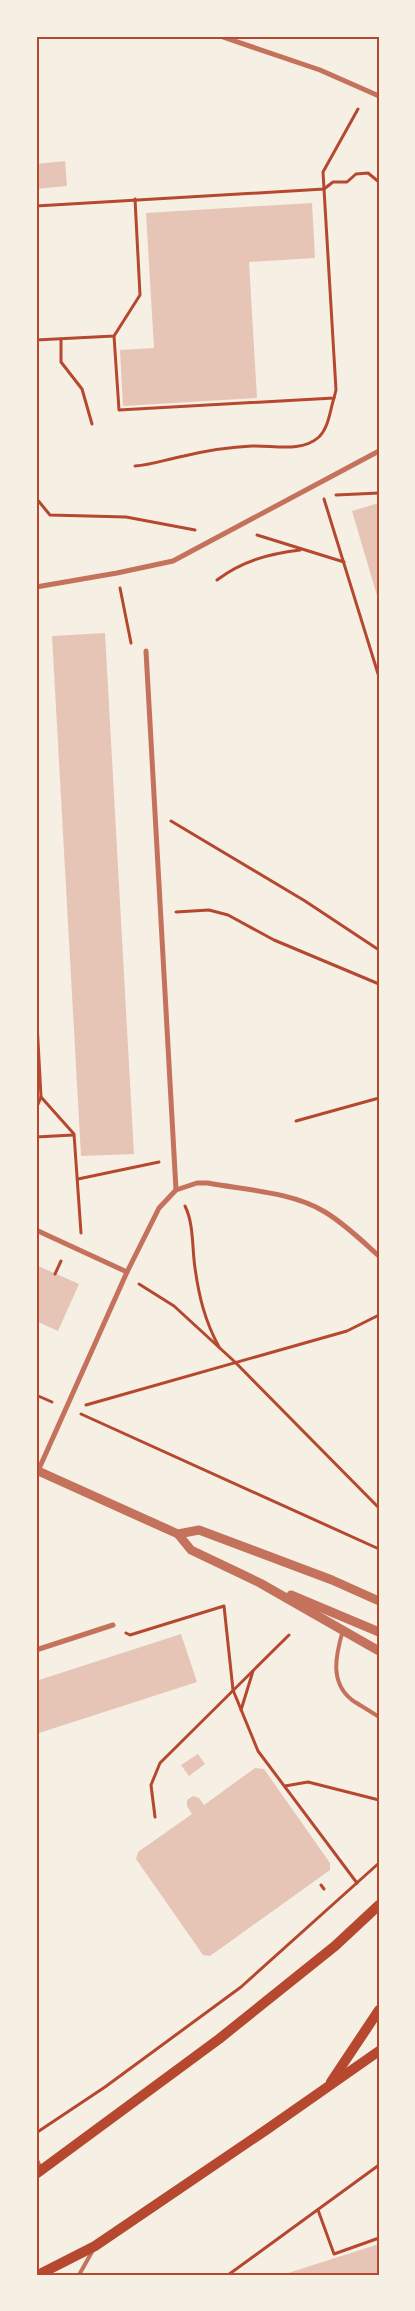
<svg xmlns="http://www.w3.org/2000/svg" width="415" height="2311" font-family="Inter,sans-serif">
<style>
.building{fill:#e6c5b7}
.lines{fill:none;stroke-linecap:round;stroke-linejoin:round}
.path{stroke:#b5482f;stroke-width:3}
.service{stroke:#c5725c;stroke-width:4}
.minor{stroke:#c5725c;stroke-width:5}
.tertiary{stroke:#c5725c;stroke-width:9}
.secondary{stroke:#b5482f;stroke-width:10}
.neatline{fill:none;stroke:#b5482f;stroke-width:2}
</style>
<rect width="100%" height="100%" fill="#f6efe4"/>
<g class="building">
<polygon points="65,161 67,186 36,189 36,164"/>
<polygon points="312,203 315,258 249,262 257,398 123,406 120,350 154,348 146,213"/>
<polygon points="379,503 379,599 378,599 352,511"/>
<polygon points="105,633 134,1154 81,1156 52,636"/>
<polygon points="36,1265 79,1284 58,1331 36,1321"/>
<polygon points="181,1634 197,1682 36,1734 36,1681"/>
<polygon points="198,1754 205,1764 189,1776 181,1765"/>
<polygon points="255,1768 264,1769 330,1863 330,1870 210,1956 203,1955 136,1859 138,1852 192,1814 187,1806 187,1800 193,1796 199,1798 204,1805"/>
<polygon points="379,2244 379,2275 285,2275 285,2274"/>
</g>
<g class="lines">
<g class="path">
<polyline points="36,206 324,189 323,172 358,109"/>
<polyline points="114,336 119,410 334,398 336,390 324,189 333,182 347,182 356,174 368,173 379,182"/>
<polyline points="61,339 61,362 82,389 92,424"/>
<polyline points="36,340 114,336 140,295 135,199"/>
<path d="M135 466C152 465 167 459 184 456 205 451 230 447 252 446 273 445 301 453 319 437 329 427 330 410 334 398"/>
<polyline points="336,495 379,493"/>
<polyline points="36,498 50,515 126,517 195,530"/>
<polyline points="324,499 379,677"/>
<polyline points="257,535 344,562"/>
<path d="M217 580C242 561 268 554 300 550"/>
<polyline points="120,588 131,643"/>
<polyline points="171,821 305,901 379,950"/>
<polyline points="176,912 209,910 228,915 274,940 379,984"/>
<polyline points="36,1004 41,1097 74,1134 81,1233"/>
<polyline points="36,1109 41,1097"/>
<polyline points="296,1121 379,1098"/>
<polyline points="36,1137 73,1135"/>
<polyline points="78,1179 159,1162"/>
<path d="M185 1206C194 1224 192 1249 195 1268 199 1297 205 1321 219 1347"/>
<polyline points="55,1274 61,1261"/>
<polyline points="139,1284 174,1306 235,1362 379,1508"/>
<polyline points="36,1395 52,1402"/>
<polyline points="86,1405 347,1331 379,1315"/>
<polyline points="81,1414 379,1549"/>
<polyline points="126,1633 130,1635 224,1606 233,1690 258,1751 357,1883"/>
<polyline points="241,1710 253,1671"/>
<polyline points="285,1786 308,1782 379,1800"/>
<polyline points="155,1817 151,1785 160,1763 289,1635"/>
<polyline points="321,1885 324,1889"/>
<polyline points="36,2133 105,2087 241,1987 379,1863"/>
<polyline points="318,2210 334,2254 379,2238"/>
<polyline points="228,2275 379,2165"/>
</g>
<g class="service">
<path d="M343 1630C336 1654 329 1682 352 1700 361 1706 370 1711 379 1717"/>
<polyline points="79,2275 93,2250"/>
</g>
<g class="minor">
<polyline points="220,36 320,70 379,96"/>
<polyline points="36,587 117,573 173,561 379,451"/>
<polyline points="146,651 176,1190"/>
<polyline points="36,1230 127,1272"/>
<path d="M38 1471 127 1272 159 1208 176 1190 197 1183H208C246 1190 292 1192 325 1212 345 1224 362 1241 379 1256"/>
<polyline points="36,1650 113,1625"/>
<polyline points="36,2159 41,2170"/>
</g>
<g class="tertiary">
<polyline points="36,1470 178,1534 191,1550 260,1583 379,1651"/>
<polyline points="178,1534 199,1530 332,1580 379,1601"/>
<polyline points="291,1595 379,1632"/>
</g>
<g class="secondary">
<polyline points="331,2082 379,2010"/>
<polyline points="36,2174 219,2039 335,1946 379,1905"/>
<polyline points="38,2275 95,2246 266,2130 379,2051"/>
</g>
</g>
<rect width="415" height="2311" fill="none" stroke="#f6efe4" stroke-width="75"/>
<rect x="38" y="38" width="340" height="2236" class="neatline"/>
</svg>
